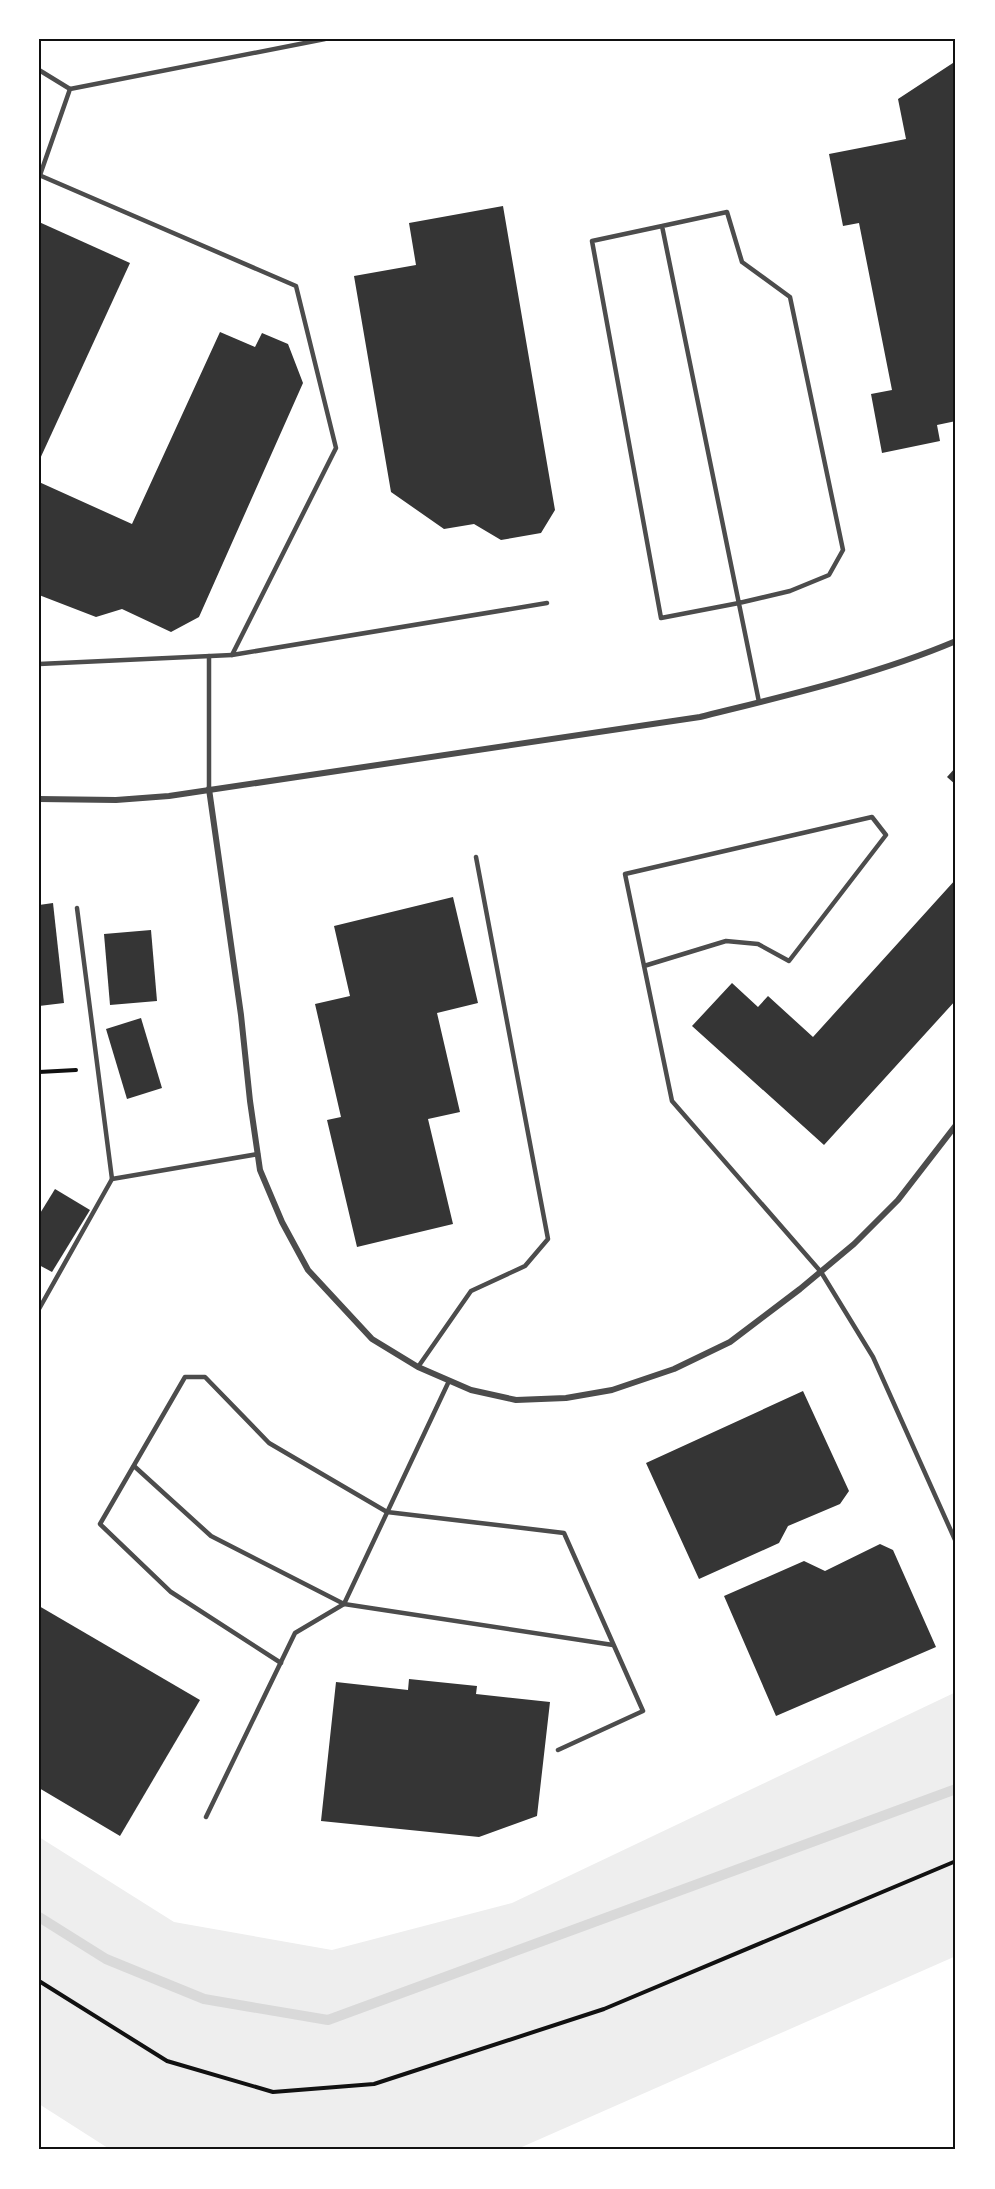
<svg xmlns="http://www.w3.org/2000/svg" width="995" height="2189" font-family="'Source Serif 4',serif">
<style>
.green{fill:#eee}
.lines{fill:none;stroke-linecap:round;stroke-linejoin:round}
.stream{stroke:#d9d9d9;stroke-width:10}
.building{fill:#353535}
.path{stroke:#111;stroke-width:4}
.service{stroke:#4c4c4c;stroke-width:4.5}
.minor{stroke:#4c4c4c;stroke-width:6}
.neatline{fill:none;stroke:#111;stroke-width:2}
</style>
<rect width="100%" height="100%" fill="#fff"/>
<polygon class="green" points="956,1692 956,1956 515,2150 111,2150 39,2104 39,1837 174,1922 332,1950 512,1903"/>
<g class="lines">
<polyline class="stream" points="39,1917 106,1959 204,1999 328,2020 956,1789"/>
</g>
<g class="building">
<polygon points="956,61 956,421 937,425 940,441 882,453 871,394 892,390 859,223 843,226 829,154 906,139 898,99"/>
<polygon points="503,206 555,510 541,533 501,540 474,524 444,529 391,492 354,276 416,265 409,223"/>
<polygon points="39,222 130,263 39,461"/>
<polygon points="220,332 255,347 262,333 288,344 303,383 199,617 171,632 122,609 96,617 39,595 39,482 132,524"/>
<polygon points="956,767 956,785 947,777"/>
<polygon points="956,879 956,1000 824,1145 692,1026 732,983 758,1007 768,996 813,1037"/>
<polygon points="453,897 478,1003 437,1013 460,1112 428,1119 453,1224 357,1247 327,1120 341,1117 315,1004 350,996 334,926"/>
<polygon points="53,903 64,1003 39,1006 39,905"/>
<polygon points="151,930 157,1001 110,1005 104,934"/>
<polygon points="141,1018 162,1088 127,1099 106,1029"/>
<polygon points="55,1189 90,1210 52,1272 39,1265 39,1215"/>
<polygon points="803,1391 849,1491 840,1504 788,1526 779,1543 699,1579 646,1463"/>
<polygon points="880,1544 893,1550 936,1647 776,1716 724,1596 804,1561 825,1571"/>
<polygon points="39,1606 200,1700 120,1836 39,1788"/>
<polygon points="409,1679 477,1686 476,1694 550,1702 537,1816 479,1837 321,1821 336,1682 408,1690"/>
</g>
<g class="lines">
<g class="path">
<polyline points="39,1072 76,1070"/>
<polyline points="39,1981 167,2061 273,2092 374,2084 604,2009 956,1861"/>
</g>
<g class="service">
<polyline points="39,70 70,89"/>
<polyline points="39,175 296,286 336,448 232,655 547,603"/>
<polyline points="40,175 70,89 325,39"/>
<polyline points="662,226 727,212 742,262 790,297 843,550 829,575 790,591 739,603 661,618 592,241 662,226 759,702"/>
<polyline points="39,664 232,655"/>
<polyline points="209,789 209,656"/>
<polyline points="77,908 112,1179 258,1154"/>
<polyline points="644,966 726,941 758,944 789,961 886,835 872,817 625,874 672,1101 821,1272 873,1357 956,1542"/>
<polyline points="39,1309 112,1179"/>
<polyline points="418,1367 471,1291 525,1266 548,1239 476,857"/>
<polyline points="134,1466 211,1536 344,1604 613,1645"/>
<polyline points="281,1663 171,1592 100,1524 185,1377 205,1377 269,1443 387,1512 564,1533 643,1711 558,1750"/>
<polyline points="206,1817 295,1633 344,1604 449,1381"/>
</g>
<g class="minor">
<polyline points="209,789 241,1015 250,1101 260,1170 282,1222 308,1270 372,1339 418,1367 471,1390 516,1400 566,1398 612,1390 674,1369 730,1342 800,1289 854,1244 898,1200 956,1125"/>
<path d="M39 799 116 800 169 796 700 717C784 696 876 675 956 641"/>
</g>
</g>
<rect width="995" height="2189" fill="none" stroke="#ffffff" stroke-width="81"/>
<rect x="40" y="40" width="914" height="2108" class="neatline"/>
</svg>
